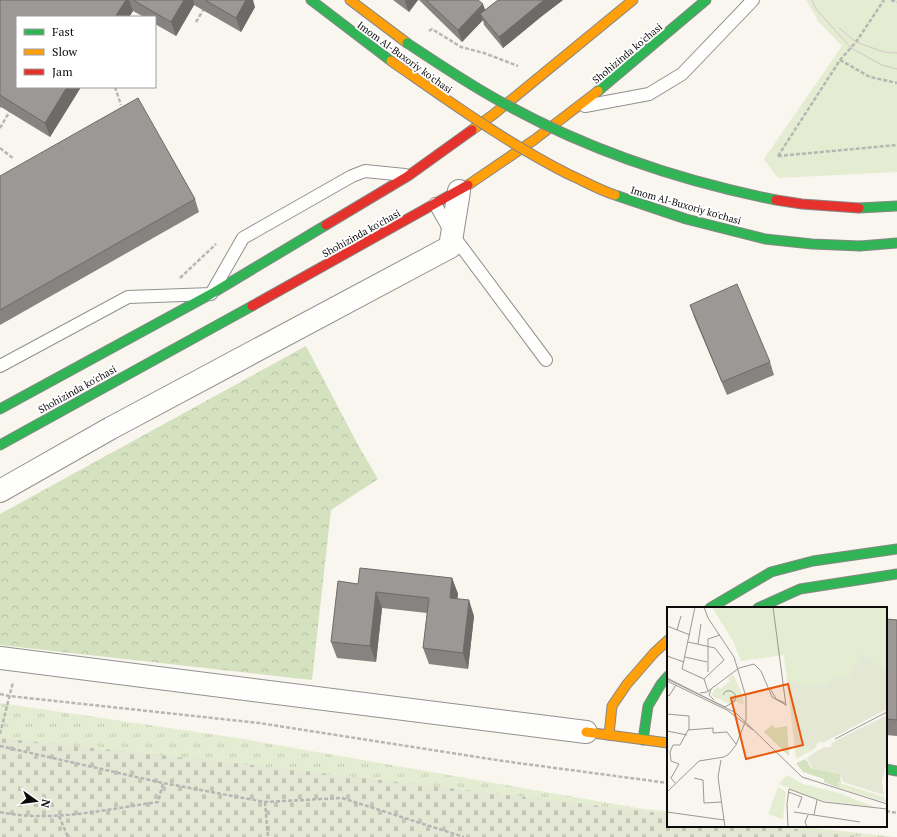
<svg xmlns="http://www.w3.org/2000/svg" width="897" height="837" font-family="'PT Serif',serif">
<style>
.grass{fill:url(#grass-tufts)}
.forest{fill:url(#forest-crowns)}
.cemetery{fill:url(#cemetery-stones)}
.park{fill:#e4ecd1}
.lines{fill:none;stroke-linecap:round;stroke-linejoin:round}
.lane-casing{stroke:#92918e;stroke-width:14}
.street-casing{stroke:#92918e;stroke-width:24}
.fast-casing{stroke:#898784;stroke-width:11}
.slow-casing{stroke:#898784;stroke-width:11}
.jam-casing{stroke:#898784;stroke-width:11}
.path{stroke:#b7b6b5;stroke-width:2.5;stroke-dasharray:4 2;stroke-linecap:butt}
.lane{stroke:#fefefd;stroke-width:12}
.street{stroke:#fefefd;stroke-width:22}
.fast{stroke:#30b455;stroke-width:9}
.slow{stroke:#ff9f0a;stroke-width:9}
.jam{stroke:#e5322d;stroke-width:9}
.tram{stroke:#d4c6c6;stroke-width:1}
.fast-bridge-casing{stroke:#898784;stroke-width:11;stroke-linecap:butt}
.slow-bridge-casing{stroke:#898784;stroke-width:11;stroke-linecap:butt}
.jam-bridge-casing{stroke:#898784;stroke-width:11;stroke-linecap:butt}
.fast-bridge{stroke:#30b455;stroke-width:9}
.slow-bridge{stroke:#ff9f0a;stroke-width:9}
.jam-bridge{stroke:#e5322d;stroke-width:9}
.wall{fill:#868380}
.shaded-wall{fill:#6d6a68}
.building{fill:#9c9895;stroke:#6d6a68}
.labels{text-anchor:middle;stroke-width:4;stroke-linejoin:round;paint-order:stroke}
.street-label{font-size:10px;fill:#0b0b0b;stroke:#fff}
.inset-road{fill:none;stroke:#9a9894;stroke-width:1}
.view{fill:#e8590c;fill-opacity:0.15;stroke:#e8590c;stroke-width:2}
.inset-edge{fill:none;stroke:#0b0b0b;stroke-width:2}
</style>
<defs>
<pattern id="grass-tufts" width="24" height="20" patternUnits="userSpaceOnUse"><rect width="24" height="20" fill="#e4ecd1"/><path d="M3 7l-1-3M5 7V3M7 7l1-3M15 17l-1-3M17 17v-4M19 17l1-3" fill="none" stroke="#c2c9b2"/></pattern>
<pattern id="forest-crowns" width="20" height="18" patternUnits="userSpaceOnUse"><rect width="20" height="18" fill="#d5e2c0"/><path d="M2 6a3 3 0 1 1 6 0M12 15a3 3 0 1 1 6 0" fill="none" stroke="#b6c1a4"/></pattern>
<pattern id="cemetery-stones" width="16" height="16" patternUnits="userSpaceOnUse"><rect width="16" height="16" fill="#e5e7d5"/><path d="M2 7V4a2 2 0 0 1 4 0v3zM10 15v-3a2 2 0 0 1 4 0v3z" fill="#c3c5b6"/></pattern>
</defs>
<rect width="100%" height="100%" fill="#f9f6ef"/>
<polygon class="grass" points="0,703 237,738 643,809 668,811 668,826 797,826 895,837 0,837"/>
<polygon class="forest" points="306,346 357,443 378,479 331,510 312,680 0,645 0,514"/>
<polygon class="cemetery" points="0,738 280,768 668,814 668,826 771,826 864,837 0,837"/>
<polygon class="park" points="806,0 897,0 897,172 778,178 764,159 842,46 819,22"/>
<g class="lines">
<g class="lane-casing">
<g id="lane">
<polyline points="585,106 649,94 682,74 753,0"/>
<polyline points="435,204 452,234 546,360"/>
<polyline points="0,366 128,297 211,294 243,238 352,176 365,171 405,175"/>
</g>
</g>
<g class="street-casing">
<g id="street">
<polyline points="0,491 111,428 450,247 459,191"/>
<polyline points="0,658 586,732"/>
</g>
</g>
<g class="fast-casing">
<g id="fast">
<polyline points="311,0 391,61"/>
<polyline points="598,91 706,0"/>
<polyline points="859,208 897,206"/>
<polyline points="860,246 897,243"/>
<polyline points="0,409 211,294 326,225"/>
<polyline points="0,445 252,306"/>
<polyline points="710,608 771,572 813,561 897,549"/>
<polyline points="758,608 800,589 897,574"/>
<polyline points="643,740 648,706 661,684 668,676"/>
<polyline points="886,769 897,771"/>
</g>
</g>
<g class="slow-casing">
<g id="slow">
<polyline points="350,0 407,43"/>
<polyline points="472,130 494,114 633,0"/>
<polyline points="468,185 534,140 598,91"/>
<polyline points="586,732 668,743"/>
<polyline points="609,735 612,706 627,684 654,653 668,640"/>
</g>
</g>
<g class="jam-casing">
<g id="jam">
<polyline points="326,225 408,176 472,130"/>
<polyline points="252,306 468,185"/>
</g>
</g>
<g class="path">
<polyline points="891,0 897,2"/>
<polyline points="196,22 205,7"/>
<polyline points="429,31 432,29 461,47 484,53 518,66"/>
<polyline points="840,60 870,77 897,83"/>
<polyline points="115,87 121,105"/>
<polyline points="0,128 11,109"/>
<polyline points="0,148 14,159"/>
<polyline points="778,156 840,60 856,42 884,0"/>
<polyline points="778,156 897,145"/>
<polyline points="180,278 216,244"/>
<polyline points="0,694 9,696 259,723 503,761 668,783"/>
<polyline points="0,734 13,682"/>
<polyline points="0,746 163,783 265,802 342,798 464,837"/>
<polyline points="265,802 268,837"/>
<polyline points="886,811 897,813"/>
<path d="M0 812C51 823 108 809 158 802L163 783"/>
<polyline points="59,816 68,837"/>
</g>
<use href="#lane" class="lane"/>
<use href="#street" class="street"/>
<use href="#fast" class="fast"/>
<use href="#slow" class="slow"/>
<use href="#jam" class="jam"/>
<g class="tram">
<polyline points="812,0 816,9 851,48 882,65 897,69"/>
<polyline points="839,28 856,42 884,52 897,53"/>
</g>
<g class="fast-bridge-casing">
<g id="fast-bridge">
<path d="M407 43C439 64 471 86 505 104 590 151 681 181 776 200"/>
<polyline points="615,195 686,219 765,239 812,244 860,246"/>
</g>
</g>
<g class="slow-bridge-casing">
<path id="slow-bridge" d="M391 61C449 101 505 142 568 174 584 181 599 190 615 195"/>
</g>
<g class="jam-bridge-casing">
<polyline id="jam-bridge" points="776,200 802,204 859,208"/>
</g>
<use href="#fast-bridge" class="fast-bridge"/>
<use href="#slow-bridge" class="slow-bridge"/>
<use href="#jam-bridge" class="jam-bridge"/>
</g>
<g class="wall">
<polygon points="0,0 246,0 255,7 241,32 194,5 176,36 155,24 155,17 144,17 133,11 129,17 17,17 17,87 81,87 50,137 1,107 0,108"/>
<polygon points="393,0 418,0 409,12"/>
<polygon points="419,0 478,0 485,10 498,0 563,0 542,16 503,48 484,25 483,20 462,42"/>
<polygon points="0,176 195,199 199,212 0,325"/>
<polygon points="690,305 770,362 774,375 727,395 694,317"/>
<polygon points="452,578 458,594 457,598 474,616 468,669 429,664 423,648 427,613 382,608 376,662 337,658 331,642 358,584"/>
<polygon points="886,619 897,620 897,736 886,735"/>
</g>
<g class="shaded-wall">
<polygon points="126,0 129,0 133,11 129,17 115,17"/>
<polygon points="184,0 193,0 194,5 176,36 171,22"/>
<polygon points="246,0 253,0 255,7 241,32 236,18"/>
<polygon points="406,0 418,0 409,12 405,1"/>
<polygon points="544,0 563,0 542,16 503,48 499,37"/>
<polygon points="483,4 487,15 480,14 483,20 462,42 458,30"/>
<polygon points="67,87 81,87 50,137 45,123"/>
<polygon points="452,578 458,594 456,614 450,598"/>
<polygon points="376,592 382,608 376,662 370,646"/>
<polygon points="469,600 474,616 468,669 463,653"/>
</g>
<g class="building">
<polygon points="0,0 126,0 115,17 17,17 17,87 67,87 45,123 0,95"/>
<polygon points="133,0 184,0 171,22"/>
<polygon points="205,0 246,0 236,18"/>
<polygon points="426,0 478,0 483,4 458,30"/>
<polygon points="498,0 544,0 499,37 480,14"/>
<polygon points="138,98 195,199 0,310 0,176"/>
<polygon points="737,284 770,362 722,382 690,305"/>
<polygon points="360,568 452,578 450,598 469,600 463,653 423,648 429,598 376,592 370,646 331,642 338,581 358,584"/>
<polygon points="886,619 897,620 897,720 886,719"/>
</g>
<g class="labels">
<g class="street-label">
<text transform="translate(627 53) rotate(-40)" y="4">Shohizinda ko'chasi</text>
<text transform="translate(405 57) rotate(36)" y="4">Imom Al-Buxoriy ko'chasi</text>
<text transform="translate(686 205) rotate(16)" y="4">Imom Al-Buxoriy ko'chasi</text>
<text transform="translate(361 233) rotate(-29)" y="4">Shohizinda ko'chasi</text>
<text transform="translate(77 389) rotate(-29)" y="4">Shohizinda ko'chasi</text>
</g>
</g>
<g transform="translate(667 607)">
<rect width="220" height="220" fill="#f9f6ef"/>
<path d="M45 0H220V102L150 137 149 141 129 152 117 48 74 54 67 36Z" fill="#e4ecd1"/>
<path d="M105 118 108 121 120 119 122 149 97 125ZM139 152 144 161 173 167 174 176 171 175 173 181 157 175V172L136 165 129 156Z" fill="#d5e2c0"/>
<path d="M195 46 220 65V102L156 136 152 132 145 143 141 139 129 142 121 73 145 79 157 78 168 69 182 71ZM220 108V155L215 174 217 188 176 175 173 167 145 161 140 151 145 147 157 140H164L165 136 172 132Z" fill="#e5e7d5"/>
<path d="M66 67 75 87 77 98 68 94 64 98 44 88 50 79 53 82 63 74 61 72ZM120 168 136 177 172 186 210 201 158 194 141 189 112 177ZM170 175 217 190 220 196 173 181ZM111 180 119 185 116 212 101 207Z" fill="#e4ecd1"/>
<path class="inset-road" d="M28 0 15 62 37 72M106 0 119 99M0 19 23 28M10 23 14 9M21 35 48 41 57 53 37 72 41 84M31 37 34 17M0 49 17 55M18 50 40 55M41 65V32L53 28M0 71 69 106 135 170 220 197M0 72 58 100 68 94V87L64 84H59L56 88M0 74 60 103 86 123M103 81 109 92 118 96M44 82 42 88 47 93M33 86 40 85 72 61 87 57 94 64 105 90 119 98M0 88 2 89 9 78M0 107 22 109V123M0 124 20 128M168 132 220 105M54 153 51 170 58 220M27 171 36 173 37 196 54 195M8 176 4 171 12 157 4 154 3 145 6 138H13L21 123 46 121V126L60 125 69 137M0 185 32 154 57 150 62 147 69 138 79 113V90L67 50 41 11 37 0M121 185 135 190 131 201M0 205 57 213M127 205 193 215M147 208 150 193M121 220 120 197 122 182 157 195 220 202M140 220 138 215 141 208"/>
<path class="view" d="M121 77 136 138 79 152 64 91Z"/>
<rect width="220" height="220" class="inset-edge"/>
</g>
<rect x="16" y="16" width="140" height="72" fill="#ffffff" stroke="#9d9d9d"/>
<rect x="24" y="29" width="20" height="6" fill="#30b455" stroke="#9d9d9d"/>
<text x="52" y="36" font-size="12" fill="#0b0b0b">Fast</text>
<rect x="24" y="49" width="20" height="6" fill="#ff9f0a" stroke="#9d9d9d"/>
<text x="52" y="56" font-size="12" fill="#0b0b0b">Slow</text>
<rect x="24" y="69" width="20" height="6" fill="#e5322d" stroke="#9d9d9d"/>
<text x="52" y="76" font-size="12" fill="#0b0b0b">Jam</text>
<g transform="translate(36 801) rotate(104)" stroke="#ffffff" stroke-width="3" paint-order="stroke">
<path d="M0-3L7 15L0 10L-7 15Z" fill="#0b0b0b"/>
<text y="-6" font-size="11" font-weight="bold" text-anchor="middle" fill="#0b0b0b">N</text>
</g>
</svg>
